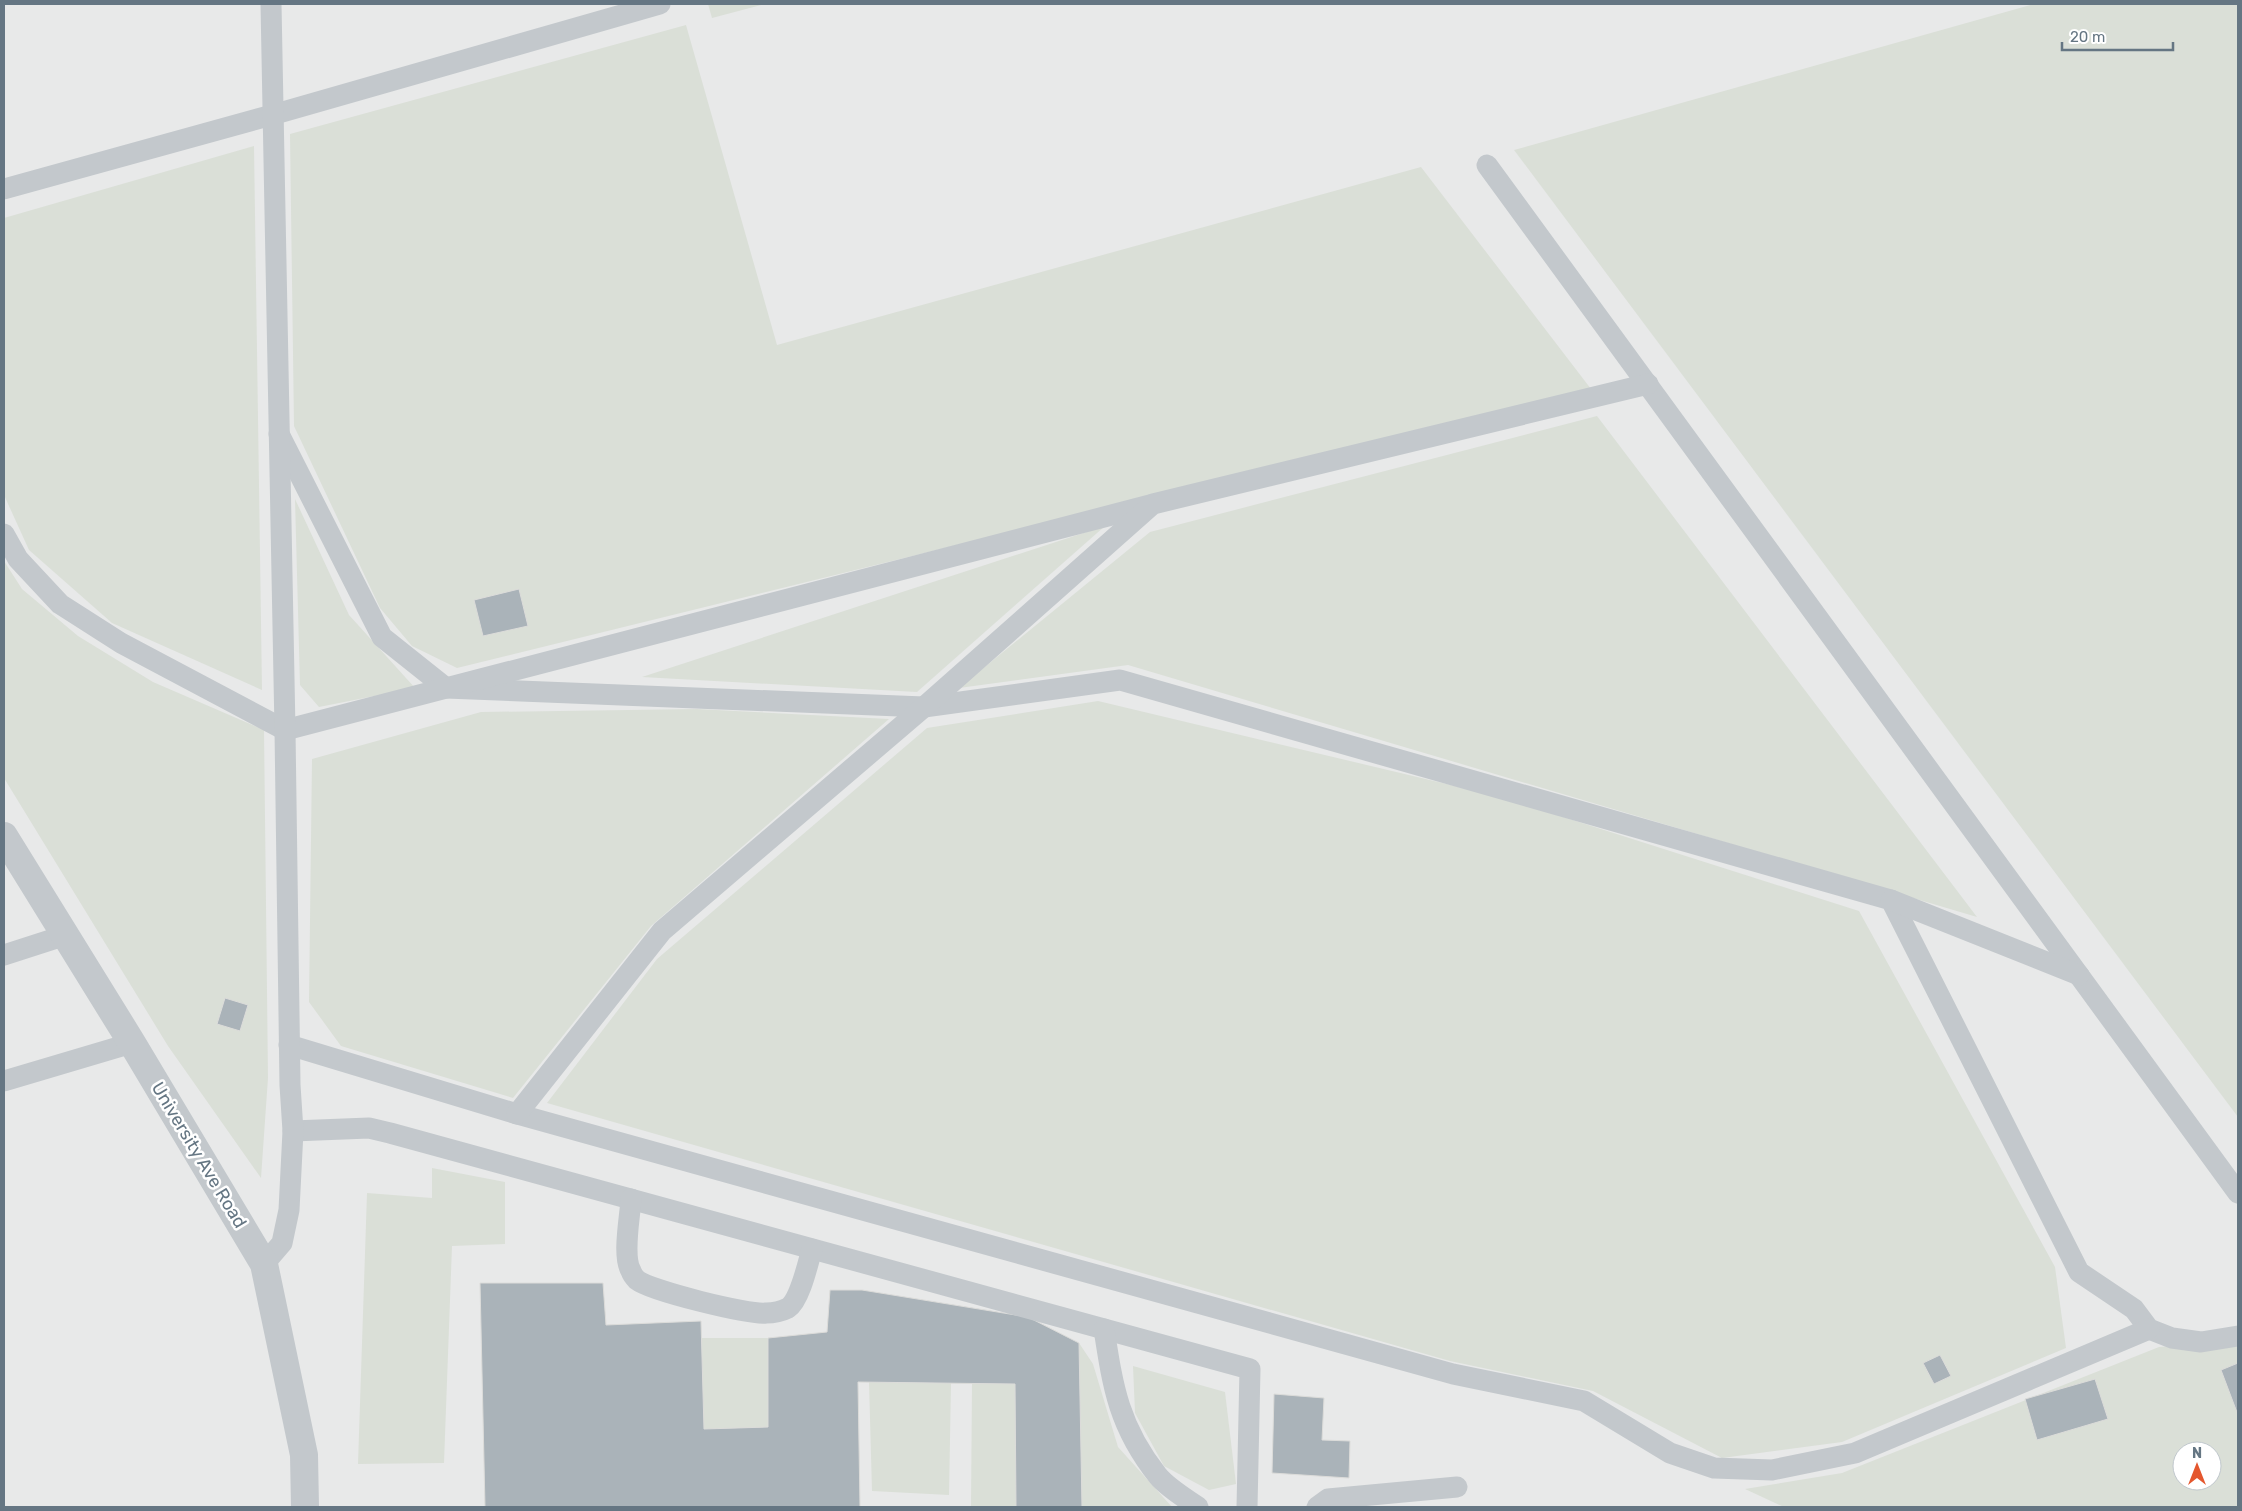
<svg xmlns="http://www.w3.org/2000/svg" width="2242" height="1511" font-family="Rubik,sans-serif">
<style>
.built{fill:#e8e9e9;fill-rule:evenodd}
.green{fill:#dadfd7;fill-rule:evenodd}
.building{fill:#aab3b9;stroke:#dcdcda}
.lines{fill:none;stroke-linecap:round;stroke-linejoin:round}
.service{stroke:#c3c8cc;stroke-width:21}
.tertiary{stroke:#c3c8cc;stroke-width:28}
.labels{text-anchor:middle;stroke-width:5;stroke-linejoin:round;paint-order:stroke}
.street-label{font-size:18px;fill:#657683;stroke:#fff}
</style>
<rect width="100%" height="100%" fill="#fafaf8"/>
<path class="built" d="M4 4H2238V1507H4ZM2182 1451H2212V1481H2182Z"/>
<g class="green">
<polygon points="708,4 765,4 712,18"/>
<polygon points="2034,4 2238,4 2238,1117 1514,150"/>
<polygon points="686,25 777,345 1421,167 1591,389 457,668 412,646 380,608 294,426 290,134"/>
<polygon points="254,146 262,690 112,623 29,550 4,495 4,218"/>
<polygon points="1597,416 1977,917 1128,665 959,688 1150,532"/>
<polygon points="295,499 349,615 415,688 319,707 300,685"/>
<polygon points="1105,526 917,692 642,677"/>
<polygon points="4,561 22,589 78,636 153,682 264,730 268,1078 261,1178 168,1046 4,778"/>
<polygon points="1098,701 1497,796 1859,911 2055,1267 2066,1348 1842,1442 1722,1458 1593,1391 1450,1361 547,1103 657,959 927,728"/>
<polygon points="697,709 889,719 651,926 513,1098 341,1046 309,1002 312,759 481,712"/>
<polygon points="432,1168 505,1182 505,1244 452,1246 444,1463 358,1464 367,1193 432,1198"/>
<polygon points="701,1338 768,1338 768,1427 704,1429"/>
<path d="M2238 1340V1507H1784L1745 1489 1842 1473 2159 1347ZM2182 1451H2212V1481H2182Z"/>
<polygon points="1079,1343 1093,1364 1118,1447 1172,1507 1082,1507"/>
<polygon points="1133,1366 1225,1392 1236,1484 1209,1490 1164,1466 1135,1413"/>
<polygon points="869,1382 951,1383 949,1495 872,1491"/>
<polygon points="972,1383 1015,1384 1016,1507 971,1507"/>
</g>
<g class="building">
<polygon points="519,589 528,626 483,636 474,600"/>
<polygon points="225,998 248,1005 240,1031 217,1024"/>
<polygon points="480,1283 603,1283 606,1325 701,1321 704,1429 768,1427 768,1338 827,1332 830,1290 862,1290 1028,1317 1079,1343 1082,1507 1016,1507 1015,1384 858,1382 860,1507 485,1507"/>
<polygon points="1940,1355 1951,1376 1934,1384 1923,1363"/>
<polygon points="2238,1363 2238,1415 2221,1370"/>
<polygon points="2095,1379 2108,1419 2037,1440 2025,1399"/>
<polygon points="1274,1394 1324,1398 1322,1440 1350,1441 1349,1478 1272,1473"/>
</g>
<g class="lines">
<g class="service">
<polyline points="1487,165 2238,1193"/>
<polyline points="4,189 272,115 660,4"/>
<polyline points="279,434 382,637 446,688 924,707 1120,680 1891,900 2079,1272 2134,1309 2149,1329 2172,1338 2201,1342 2238,1336"/>
<polyline points="4,534 18,559 60,604 121,643 285,730 1150,505"/>
<polyline points="1891,900 2079,975"/>
<polyline points="4,955 66,935"/>
<polyline points="289,1045 517,1114 1453,1374 1584,1401 1670,1453 1714,1468 1772,1470 1855,1453 2149,1329"/>
<polyline points="4,1081 132,1043"/>
<polyline points="517,1114 662,931 924,707 1153,504 1648,384"/>
<polyline points="293,1131 369,1128 390,1133 1250,1369 1247,1507"/>
<path d="M631 1199C630 1218 622 1256 631 1271 632 1274 635 1278 637 1280 651 1291 749 1315 766 1313 773 1313 782 1311 788 1308 800 1300 808 1263 812 1249"/>
<polyline points="264,1264 282,1243 289,1210 293,1131 290,1085 285,730 271,4"/>
<path d="M1104 1329C1113 1388 1119 1427 1158 1476 1168 1488 1185 1498 1198 1507"/>
<polyline points="1317,1507 1328,1499 1457,1487"/>
</g>
<polyline class="tertiary" points="4,836 132,1043 264,1264 304,1455 305,1507"/>
</g>
<g class="labels">
<g class="street-label">
<text transform="translate(199 1155) rotate(59)" y="6">University Ave Road</text>
</g>
</g>
<rect width="2242" height="1511" fill="none" stroke="#657683" stroke-width="10"/>
<g transform="translate(2197 1466)"><circle r="24" fill="#ffffff" stroke="#c1c8cd"/>
<path d="M0-4L9 19L0 12L-9 19Z" fill="#e4572e"/>
<text y="-8" font-size="14" font-weight="bold" text-anchor="middle" fill="#657683">N</text>
</g>
<path d="M2062 42v8h111v-8" fill="none" stroke="#657683" stroke-width="2.5"/>
<text x="2070" y="42" font-size="15" fill="#657683" stroke="#ffffff" stroke-width="4" paint-order="stroke">20 m</text>
</svg>
